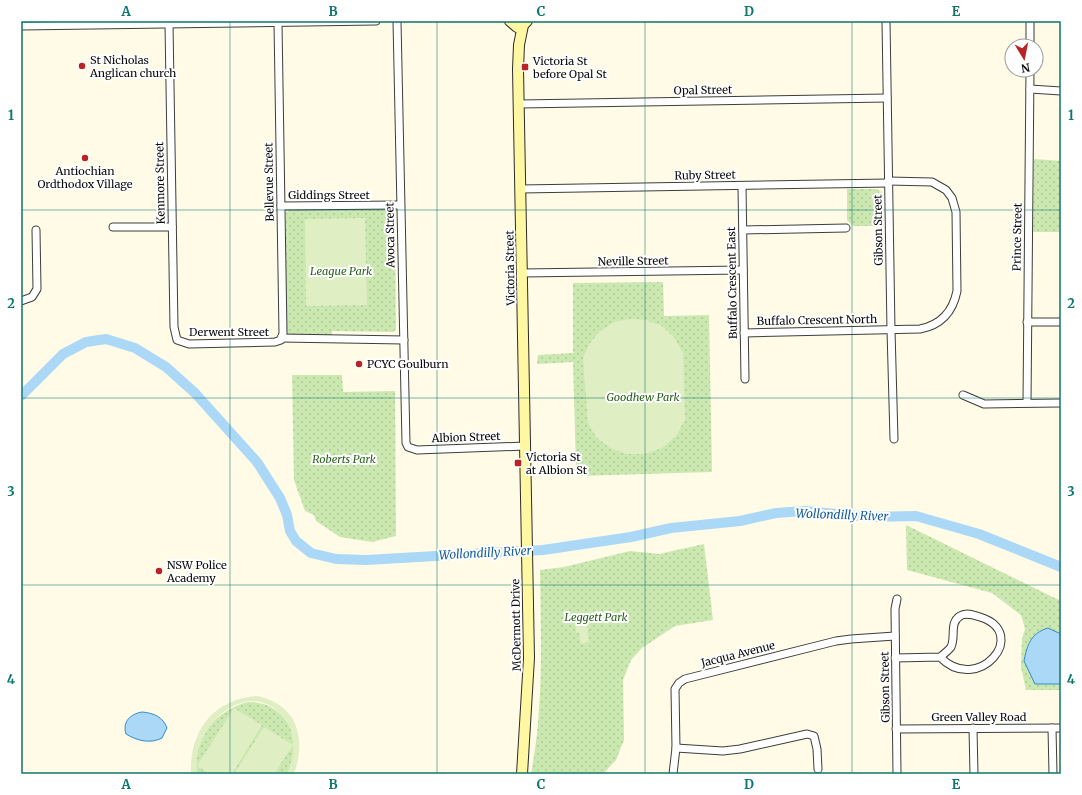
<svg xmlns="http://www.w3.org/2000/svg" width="1082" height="795" font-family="Merriweather,serif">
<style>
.park{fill:url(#park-dots)}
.pitch{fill:#dfefc3}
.water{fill:#abd8f6;stroke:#318cce}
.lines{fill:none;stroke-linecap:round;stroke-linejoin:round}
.river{stroke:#abd8f6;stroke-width:10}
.street-casing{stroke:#3d3d3d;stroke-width:9}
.secondary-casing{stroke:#2c2c2c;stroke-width:12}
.street{stroke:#fff;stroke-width:7}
.secondary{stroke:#fff7a1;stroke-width:10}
.grid{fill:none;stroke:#0f766e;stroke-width:1;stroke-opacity:0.55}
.poi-dot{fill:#ba2225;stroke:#fff;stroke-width:1.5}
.labels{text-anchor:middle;stroke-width:4;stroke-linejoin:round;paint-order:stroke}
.poi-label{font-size:11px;fill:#0a0a0a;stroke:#fff;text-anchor:start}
.street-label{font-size:11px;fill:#0a0a0a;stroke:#fff}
.park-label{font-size:11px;font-style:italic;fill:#28611b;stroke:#fff}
.water-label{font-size:12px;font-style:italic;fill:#145d9b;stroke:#fff}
.neatline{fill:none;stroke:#0f766e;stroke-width:1.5}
.grid-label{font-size:13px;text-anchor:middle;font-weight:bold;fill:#0f766e}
</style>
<defs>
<pattern id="park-dots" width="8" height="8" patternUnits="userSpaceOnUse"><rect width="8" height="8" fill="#cce8b1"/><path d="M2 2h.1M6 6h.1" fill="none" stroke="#aec697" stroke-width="1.8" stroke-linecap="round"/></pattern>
</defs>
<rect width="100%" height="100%" fill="#fffbe6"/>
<g class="park">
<polygon points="1034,159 1061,161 1061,232 1033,232"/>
<polygon points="847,189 876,189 882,192 884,226 853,226 847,220"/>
<polygon points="388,207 393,210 395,215 396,330 393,332 332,331 332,337 286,336 286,212 292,209"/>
<polygon points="663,282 664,316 709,315 712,472 578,476 578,467 576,467 573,362 537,364 538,355 573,353 573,283"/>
<polygon points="342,375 343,392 395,391 396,536 372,542 340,537 316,521 314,515 305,511 294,480 292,375"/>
<polygon points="906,525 1061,601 1061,690 1026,690 1021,667 1022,639 1025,629 1021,615 992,593 907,570"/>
<path d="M704 544 713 620 675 626 642 648 631 660 623 680 624 740 616 760 603 774H531C544 706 541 638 540 570L564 567 630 551 659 554Z"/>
<path d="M248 702C288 702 304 740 287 774H197C191 739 216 710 248 702Z"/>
</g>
<g class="pitch">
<polygon points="365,218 367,305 306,306 305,219"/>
<polygon points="630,319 646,320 662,326 674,337 683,353 685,420 676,436 662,448 645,454 627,454 610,448 596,437 588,423 583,358 590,343 600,331 614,322"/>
<path d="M578 614 585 616C588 625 587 633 589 642L581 644 579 632 576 633 575 616Z"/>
<path d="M257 696C297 704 307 738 294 774H287C293 762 295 749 292 736 291 726 286 718 279 712 240 678 190 732 197 774H191C189 732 213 699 257 696Z"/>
<polygon points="234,708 262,725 232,774 210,774 197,766"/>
<polygon points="264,727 293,745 274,774 234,774"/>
</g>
<g class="water">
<path d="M1048 628 1061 634V684H1035L1024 661C1027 645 1031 633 1048 628Z"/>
<path d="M142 712C154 713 163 717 167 728L162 738C151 744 137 741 126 734 122 721 131 714 142 712Z"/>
</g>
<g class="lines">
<polyline class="river" points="21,396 63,354 86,342 106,339 135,348 166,367 195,393 257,462 280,498 287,515 290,531 296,541 311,553 336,559 366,560 543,550 631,537 671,528 740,521 776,513 805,511 869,517 916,516 979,534 1061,567"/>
<g class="street-casing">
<g id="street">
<polyline points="397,21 406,443 408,447 417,450 525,446"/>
<polyline points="886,21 891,330 894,439"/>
<polyline points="169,24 174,327 177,340 189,344 275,342 281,340 283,333 278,23"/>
<polyline points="21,26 376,21"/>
<polyline points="1030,46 1030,21"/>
<polyline points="1030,89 1061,91"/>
<polyline points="520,104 887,98"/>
<polyline points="742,186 745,379"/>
<polyline points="521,189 888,183"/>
<polyline points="281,206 400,205"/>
<polyline points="113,227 172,227"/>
<polyline points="743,230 846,228"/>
<polyline points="522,273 743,270"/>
<polyline points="21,301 32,297 37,289 36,230"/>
<polyline points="1027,322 1061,322"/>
<path d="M744 333 920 329C941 325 953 311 957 291L956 212 952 198 946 190 932 182 888 181"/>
<polyline points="281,338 404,340"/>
<polyline points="963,395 984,404 1061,403"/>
<polyline points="1027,403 1030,70"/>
<polyline points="897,599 895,609 897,774"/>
<path d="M895 658 940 657C978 696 1031 633 980 617 974 615 966 612 960 616 949 623 956 637 951 647 948 651 944 654 940 657"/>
<polyline points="973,728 974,774"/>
<polyline points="1052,728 1053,774"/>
<polyline points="896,729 1061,728"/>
<polyline points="676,748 723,751 740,749 807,734 814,736 817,749 818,769"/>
<polyline points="673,774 676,748 675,689 679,683 685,679 836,641 851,639 895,636"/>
</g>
</g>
<g class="secondary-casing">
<g id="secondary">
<polyline points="510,21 517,27 523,25 527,21"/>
<polyline points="522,774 529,658 518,69 519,45 523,25"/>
</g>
</g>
<use href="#street" class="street"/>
<use href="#secondary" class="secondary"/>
</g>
<path class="grid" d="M230 21V774M437 21V774M645 21V774M852 21V774M21 210H1061M21 398H1061M21 585H1061"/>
<g class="poi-dot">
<circle cx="82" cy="66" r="4"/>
<rect x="521" y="63" width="8" height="8" rx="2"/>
<circle cx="85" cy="158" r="4"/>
<circle cx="359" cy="364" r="4"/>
<rect x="514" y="459" width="8" height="8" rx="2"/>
<circle cx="159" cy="571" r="4"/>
</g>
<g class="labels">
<g class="poi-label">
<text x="90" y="64">St Nicholas<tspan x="90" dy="13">Anglican church</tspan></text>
<text x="533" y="65">Victoria St<tspan x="533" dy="13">before Opal St</tspan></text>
<text x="85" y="175" text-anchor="middle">Antiochian<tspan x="85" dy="13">Ordthodox Village</tspan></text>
<text x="367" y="368">PCYC Goulburn</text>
<text x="526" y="461">Victoria St<tspan x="526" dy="13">at Albion St</tspan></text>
<text x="167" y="569">NSW Police<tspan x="167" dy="13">Academy</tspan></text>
</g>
<g class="street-label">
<text transform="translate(703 90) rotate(-1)" y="4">Opal Street</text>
<text transform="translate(705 175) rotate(-1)" y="4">Ruby Street</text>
<text transform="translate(269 182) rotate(-91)" y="4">Bellevue Street</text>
<text transform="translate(160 183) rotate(-91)" y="4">Kenmore Street</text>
<text x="329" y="199">Giddings Street</text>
<text transform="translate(878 230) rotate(-91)" y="4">Gibson Street</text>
<text transform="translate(390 235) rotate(-91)" y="4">Avoca Street</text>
<text transform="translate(1017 237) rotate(-89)" y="4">Prince Street</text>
<text transform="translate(633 261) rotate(-1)" y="4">Neville Street</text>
<text transform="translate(510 268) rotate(-91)" y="4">Victoria Street</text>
<text transform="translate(732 283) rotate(-91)" y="4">Buffalo Crescent East</text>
<text transform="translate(817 320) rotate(-1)" y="4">Buffalo Crescent North</text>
<text x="229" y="336">Derwent Street</text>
<text transform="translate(466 437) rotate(-2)" y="4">Albion Street</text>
<text transform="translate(516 625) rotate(-91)" y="4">McDermott Drive</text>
<text transform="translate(738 654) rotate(-14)" y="4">Jacqua Avenue</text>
<text transform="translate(885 687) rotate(-91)" y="4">Gibson Street</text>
<text x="979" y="721">Green Valley Road</text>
</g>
<g class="park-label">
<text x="341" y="275">League Park</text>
<text x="643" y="401">Goodhew Park</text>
<text x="344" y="463">Roberts Park</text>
<text x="596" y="621">Leggett Park</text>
</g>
<g class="water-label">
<text transform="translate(842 515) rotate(2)" y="4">Wollondilly River</text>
<text transform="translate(485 553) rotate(-3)" y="4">Wollondilly River</text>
</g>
</g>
<rect width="1082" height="795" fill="none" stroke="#ffffff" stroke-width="44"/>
<g transform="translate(1024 58) rotate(170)"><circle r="19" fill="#ffffff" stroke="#9d9d9d"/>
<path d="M0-3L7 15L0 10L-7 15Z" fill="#ba2225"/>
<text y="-6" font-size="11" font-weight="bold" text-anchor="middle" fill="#0a0a0a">N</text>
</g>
<rect x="22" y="22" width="1038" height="751" class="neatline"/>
<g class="grid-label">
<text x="126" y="16">A</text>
<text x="333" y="16">B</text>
<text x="541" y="16">C</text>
<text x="749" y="16">D</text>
<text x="956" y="16">E</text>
<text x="11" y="120">1</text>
<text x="1071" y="120">1</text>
<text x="11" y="308">2</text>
<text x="1071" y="308">2</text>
<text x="11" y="496">3</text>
<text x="1071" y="496">3</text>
<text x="11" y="684">4</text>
<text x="1071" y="684">4</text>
<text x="126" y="789">A</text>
<text x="333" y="789">B</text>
<text x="541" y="789">C</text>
<text x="749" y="789">D</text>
<text x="956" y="789">E</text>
</g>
</svg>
